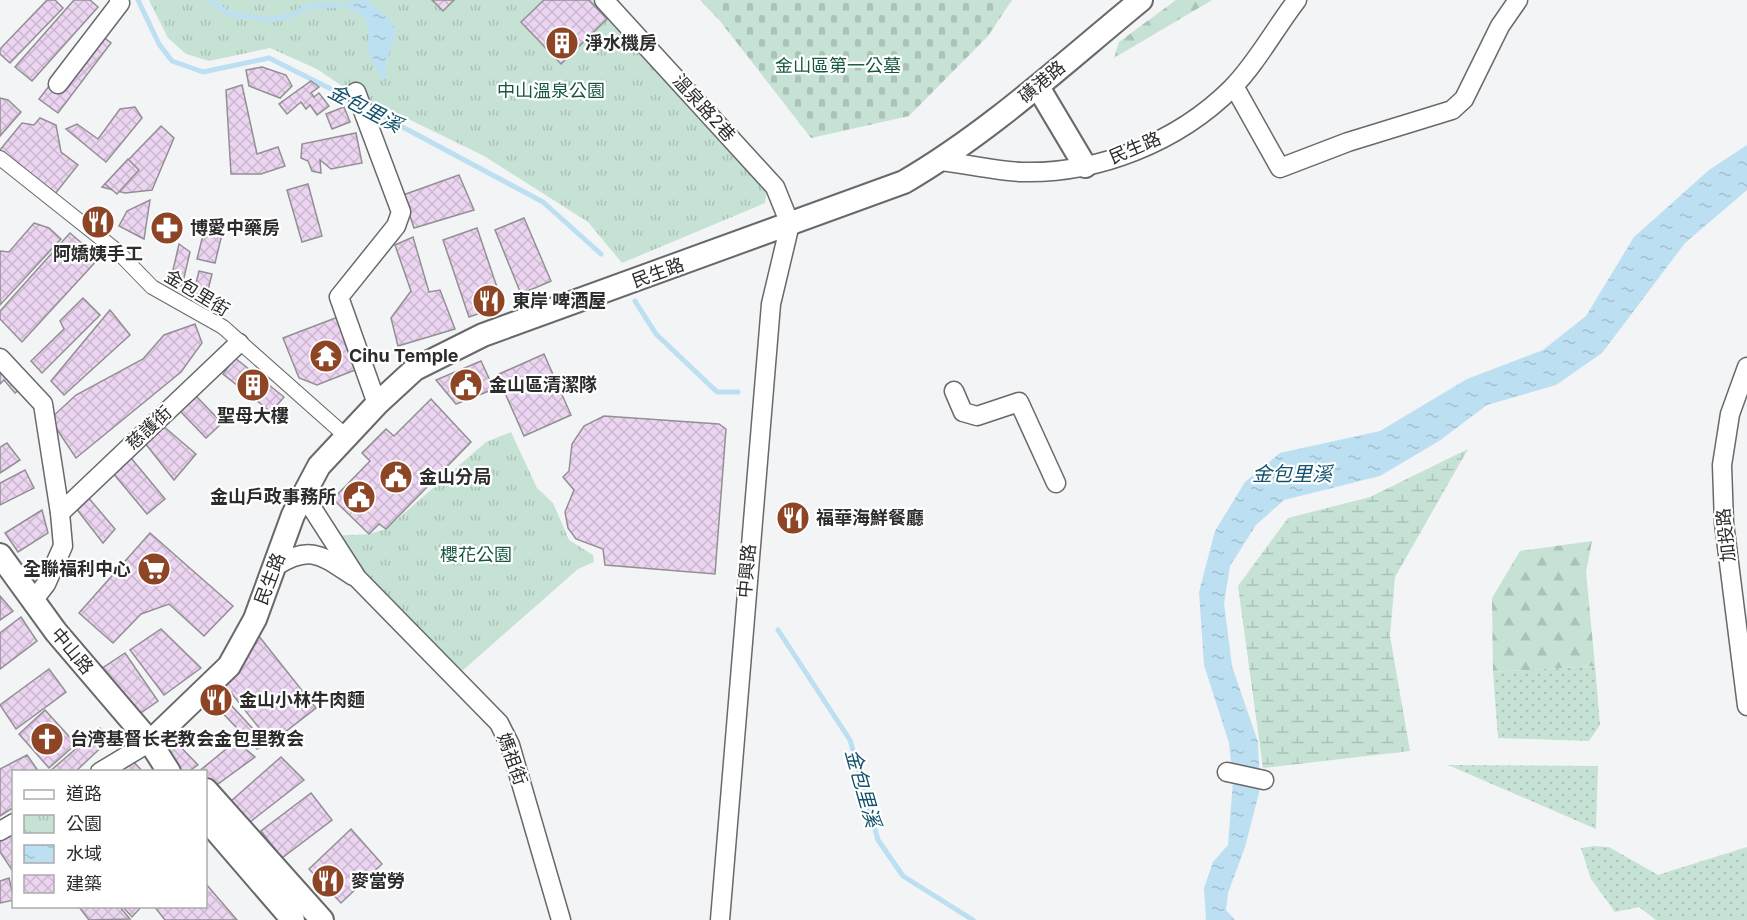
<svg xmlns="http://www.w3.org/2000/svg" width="1747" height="920" font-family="Inter,'Noto Sans TC',sans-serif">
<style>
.forest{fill:url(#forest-firs)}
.wetland{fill:url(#wetland-marsh)}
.cemetery{fill:url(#cemetery-stones)}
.park{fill:url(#park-tufts)}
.garden{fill:url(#garden-dots)}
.water{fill:url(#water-ripples)}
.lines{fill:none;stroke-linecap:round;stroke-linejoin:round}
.stream{stroke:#bcdff2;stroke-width:5}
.building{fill:url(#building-cross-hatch);stroke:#929092;stroke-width:1.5}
.pedestrian-casing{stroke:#67696a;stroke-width:16}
.minor-casing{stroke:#67696a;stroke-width:21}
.tertiary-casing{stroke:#67696a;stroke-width:26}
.pedestrian{stroke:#fff;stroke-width:14}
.minor{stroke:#fff;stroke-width:18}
.tertiary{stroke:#fff;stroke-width:22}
.labels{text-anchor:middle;stroke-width:4.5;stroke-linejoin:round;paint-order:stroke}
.poi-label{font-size:18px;font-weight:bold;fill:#2c2c2d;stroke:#fff;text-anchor:start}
.park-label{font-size:18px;fill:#175841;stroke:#fff}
.street-label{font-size:18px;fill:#2c2c2d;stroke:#fff}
.water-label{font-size:20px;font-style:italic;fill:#13526d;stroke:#fff}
</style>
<defs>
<pattern id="forest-firs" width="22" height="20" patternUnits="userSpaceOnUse" patternTransform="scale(1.5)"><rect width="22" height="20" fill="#c6e2d5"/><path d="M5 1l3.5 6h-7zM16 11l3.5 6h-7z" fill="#aac2b7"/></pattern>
<pattern id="wetland-marsh" width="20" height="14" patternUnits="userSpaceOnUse" patternTransform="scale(1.5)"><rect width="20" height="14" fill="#c6e2d5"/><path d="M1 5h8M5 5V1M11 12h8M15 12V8" fill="none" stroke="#aac2b7"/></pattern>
<pattern id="cemetery-stones" width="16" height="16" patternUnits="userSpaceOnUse" patternTransform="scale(1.5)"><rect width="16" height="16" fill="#c6e2d5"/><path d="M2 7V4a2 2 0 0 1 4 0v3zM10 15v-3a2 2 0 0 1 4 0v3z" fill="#aac2b7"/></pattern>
<pattern id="park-tufts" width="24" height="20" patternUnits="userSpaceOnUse" patternTransform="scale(1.5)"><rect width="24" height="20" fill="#c6e2d5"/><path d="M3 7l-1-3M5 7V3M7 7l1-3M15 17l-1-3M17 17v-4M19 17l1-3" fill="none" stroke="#aac2b7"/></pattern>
<pattern id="garden-dots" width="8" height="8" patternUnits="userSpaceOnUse" patternTransform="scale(1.5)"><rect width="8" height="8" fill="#c6e2d5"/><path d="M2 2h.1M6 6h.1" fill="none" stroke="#aac2b7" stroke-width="1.8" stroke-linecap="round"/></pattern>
<pattern id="water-ripples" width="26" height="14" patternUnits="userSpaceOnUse" patternTransform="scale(1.5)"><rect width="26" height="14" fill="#bcdff2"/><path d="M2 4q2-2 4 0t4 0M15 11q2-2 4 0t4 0" fill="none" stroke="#a2c0d0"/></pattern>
<pattern id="building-cross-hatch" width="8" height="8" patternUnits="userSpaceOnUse" patternTransform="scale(1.5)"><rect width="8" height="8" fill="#ecd5f1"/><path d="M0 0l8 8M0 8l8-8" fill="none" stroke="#cbb7cf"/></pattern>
</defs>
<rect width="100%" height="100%" fill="#f2f4f6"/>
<g class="forest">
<polygon points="1176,0 1212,0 1114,58 1119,42"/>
<polygon points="1592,541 1586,572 1595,666 1493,672 1492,598 1520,551"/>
</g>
<polygon class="wetland" points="1468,449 1395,577 1390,636 1410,751 1263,768 1238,586 1288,518 1370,497"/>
<polygon class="cemetery" points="700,0 1012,0 988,36 909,116 811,138 720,21"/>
<g class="park">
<polygon points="149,0 592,0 767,191 765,203 622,263 588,222 484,156 345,88 317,69 270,48 209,61 186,54 168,38"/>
<polygon points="511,432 537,488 553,503 569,540 593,555 594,562 578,569 461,672 349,559 334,536 369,534 386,529 486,442"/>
</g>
<g class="garden">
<polygon points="1595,666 1600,725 1589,741 1498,738 1493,672"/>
<polygon points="1448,765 1598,766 1596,829"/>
<polygon points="1594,846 1609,847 1658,875 1747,847 1747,920 1656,920 1639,907 1615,912 1591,879 1581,848"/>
</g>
<g class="water">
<path d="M358 0C371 0 372 4 382 12 405 31 393 40 386 63 385 69 386 76 386 82L381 79 368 51 369 30 365 19 357 12 338 5Z"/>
<polygon points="1747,145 1747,190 1685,243 1602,353 1556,385 1487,405 1439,441 1380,476 1284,500 1256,525 1230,566 1224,603 1232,666 1258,742 1260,789 1245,847 1228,893 1226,910 1235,920 1206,920 1204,888 1213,862 1228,845 1233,781 1229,743 1204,665 1199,592 1215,531 1245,482 1280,453 1380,431 1467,379 1543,350 1586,316 1634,237 1709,170"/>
</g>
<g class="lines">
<g class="stream">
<polyline points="138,0 159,44 172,61 203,72 269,58 353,100"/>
<polyline points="210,0 229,14 270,20 289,16 310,6 338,5"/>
<polyline points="367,108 543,202 601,254"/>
<polyline points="635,301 656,334 717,392 738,392"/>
<polyline points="778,630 850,740 878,840 903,876 973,920"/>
</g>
</g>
<g class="building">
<polygon points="47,0 55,0 63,8 10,63 0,54 0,49"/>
<polygon points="74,0 90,0 98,7 32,81 15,67"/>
<polygon points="432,0 454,0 443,11"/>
<polygon points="544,0 589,0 607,19 561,64 521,22"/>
<polygon points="93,29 111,43 58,113 39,99"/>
<polygon points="262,67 286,75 292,86 280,98 249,86 246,70"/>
<polygon points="311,81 319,87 311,93 314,97 319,93 329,106 317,115 310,105 306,109 301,102 287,114 279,104"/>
<polygon points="242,85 257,154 278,147 285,166 261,174 231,174 226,90"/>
<polygon points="0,98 8,100 21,112 0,136"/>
<polygon points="135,107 142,118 106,162 66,129 77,124 98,139 120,109"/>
<polygon points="344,107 350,122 332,129 326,114"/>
<polygon points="40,118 56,125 61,152 78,165 51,199 0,158 0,150 22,123 34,125"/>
<polygon points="161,126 174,138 152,190 125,193 102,187"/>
<polygon points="356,133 362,163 331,169 320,160 321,173 312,171 308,161 301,158 302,144"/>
<polygon points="128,159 139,170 117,194 105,184"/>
<polygon points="459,175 474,210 414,228 403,195"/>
<polygon points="308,184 322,236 302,242 287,190"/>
<polygon points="150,200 144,239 119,226 127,211"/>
<polygon points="524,218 551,281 521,294 495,230"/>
<polygon points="34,223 49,228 61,239 0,305 0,251 9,252"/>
<polygon points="205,227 223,230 215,263 197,259"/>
<polygon points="477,228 503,305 469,317 443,240"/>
<polygon points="70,233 99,258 22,342 0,319 0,311"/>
<polygon points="413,237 429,292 440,290 455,329 398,346 391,318 411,291 395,245"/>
<polygon points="179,244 190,252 182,286 170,283"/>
<polygon points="199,271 212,274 205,302 193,296"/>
<polygon points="83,298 100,315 42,373 31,361 64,329 60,321"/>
<polygon points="110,310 130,335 64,395 51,381"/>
<polygon points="338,317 355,370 317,385 299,378 283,338"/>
<polygon points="195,324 202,343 181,372 76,458 50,419 76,395 143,359 164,335"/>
<polygon points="544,354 571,415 524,436 497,375"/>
<polygon points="235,358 284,397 271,412 223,374"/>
<polygon points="481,361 494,389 456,404 436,380"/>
<polygon points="0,368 19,390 15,393 4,380 0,384"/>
<polygon points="196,396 222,423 206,438 180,411"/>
<polygon points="431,399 471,442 386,529 379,524 369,534 333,499 370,461 362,453 386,429 394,436"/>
<polygon points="604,416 719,424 726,429 715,574 605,565 603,549 576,539 568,528 565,512 574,490 563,477 569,471 572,444 584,426"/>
<polygon points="162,425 196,454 174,480 145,443"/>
<polygon points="7,443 20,460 0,473 0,447"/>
<polygon points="131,458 165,499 147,514 113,473"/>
<polygon points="25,470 34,488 0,505 0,483"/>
<polygon points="87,496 115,529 103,543 75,507"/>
<polygon points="42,510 48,533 18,552 5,533"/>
<polygon points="150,533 233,606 204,636 169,604 141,614 113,643 79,613"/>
<polygon points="0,596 13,611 0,620"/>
<polygon points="21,617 37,641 0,669 0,633"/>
<polygon points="161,629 201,668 164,695 130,650"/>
<polygon points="258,635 316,708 271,743 213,670"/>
<polygon points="125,653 158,701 132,719 98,671"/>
<polygon points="49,669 66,692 16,729 0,705"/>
<polygon points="219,692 267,744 257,749 210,700"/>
<polygon points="45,710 76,744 49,768 19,734"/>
<polygon points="100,728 110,739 75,772 49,772"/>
<polygon points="171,737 198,765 188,772 177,772 156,752"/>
<polygon points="236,741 255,757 207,792 206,772 198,772"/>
<polygon points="27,755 39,772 14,772 14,807 0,816 0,769"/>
<polygon points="281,757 304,780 241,829 222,809"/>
<polygon points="132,760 143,772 118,772"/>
<polygon points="311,793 332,820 282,858 261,831"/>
<polygon points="351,829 382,864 341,903 309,869"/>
<polygon points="14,831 14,873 0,852 0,839"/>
<polygon points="9,878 14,900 0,903 0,881"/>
<polygon points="206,884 237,920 165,920 154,906 206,906"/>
<polygon points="119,906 130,919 89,920 79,907"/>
<polygon points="122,906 142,906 132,917"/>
</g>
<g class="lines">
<g class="pedestrian-casing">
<polyline id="pedestrian" points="0,158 117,251 152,287 223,327 347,437"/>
</g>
<g class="minor-casing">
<g id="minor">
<polyline points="604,0 775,187 790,224 771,304 720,920"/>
<polyline points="58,84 120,3 119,0"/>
<polyline points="1234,86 1280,168 1348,142 1452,110 1464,99 1500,26 1518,0"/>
<polyline points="356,92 401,212 396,226 339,297 377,404"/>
<path d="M941 161C967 164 995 171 1022 172 1098 174 1178 142 1232 88 1256 64 1276 27 1297 0"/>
<polyline points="0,358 43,404 60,513 63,546 46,584 32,602"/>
<polyline points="1747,367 1730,414 1722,465 1724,523 1747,706"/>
<polyline points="954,391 963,412 977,416 1019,402 1056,483"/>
<polyline points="303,494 357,578 499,723 510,745 561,920"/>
<polyline points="60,513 239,343"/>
<path d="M276 566C311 544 322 556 353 576"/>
<polyline points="100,772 150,742"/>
<polyline points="1227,772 1264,780"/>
<polyline points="0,831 14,823"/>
</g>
</g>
<g class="tertiary-casing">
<g id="tertiary">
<polyline points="1038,87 1085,166"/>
<polyline points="0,555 56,632 150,742 169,772"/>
<path d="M150 742 229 666 255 619 293 515 319 466 377 404 415 369 483 335 904 182C990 132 1064 63 1141 0"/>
<polyline points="206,790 322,920"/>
<polyline points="206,819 293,920"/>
</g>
</g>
<use href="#pedestrian" class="pedestrian"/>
<use href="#minor" class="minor"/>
<use href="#tertiary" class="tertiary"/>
</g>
<defs>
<g id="building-disc" transform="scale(1.725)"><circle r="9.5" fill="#8d4525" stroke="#fff"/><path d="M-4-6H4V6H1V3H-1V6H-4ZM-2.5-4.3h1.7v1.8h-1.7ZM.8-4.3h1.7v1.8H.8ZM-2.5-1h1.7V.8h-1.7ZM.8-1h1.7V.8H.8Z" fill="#fff"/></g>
<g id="restaurant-disc" transform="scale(1.725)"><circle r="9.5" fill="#8d4525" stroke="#fff"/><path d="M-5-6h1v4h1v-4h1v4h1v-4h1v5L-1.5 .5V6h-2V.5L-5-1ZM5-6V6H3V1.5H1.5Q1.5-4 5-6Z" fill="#fff"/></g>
<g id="pharmacy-disc" transform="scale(1.725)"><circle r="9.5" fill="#8d4525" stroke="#fff"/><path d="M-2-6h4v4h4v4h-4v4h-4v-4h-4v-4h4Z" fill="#fff"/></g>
<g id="temple-disc" transform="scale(1.725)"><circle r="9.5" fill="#8d4525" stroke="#fff"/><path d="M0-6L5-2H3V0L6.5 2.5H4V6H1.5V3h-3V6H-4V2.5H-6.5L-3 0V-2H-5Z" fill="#fff"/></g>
<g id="civic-disc" transform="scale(1.725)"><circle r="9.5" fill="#8d4525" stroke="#fff"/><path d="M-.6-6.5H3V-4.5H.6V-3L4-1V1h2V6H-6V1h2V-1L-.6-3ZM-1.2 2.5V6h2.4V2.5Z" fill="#fff"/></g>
<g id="supermarket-disc" transform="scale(1.725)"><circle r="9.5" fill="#8d4525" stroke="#fff"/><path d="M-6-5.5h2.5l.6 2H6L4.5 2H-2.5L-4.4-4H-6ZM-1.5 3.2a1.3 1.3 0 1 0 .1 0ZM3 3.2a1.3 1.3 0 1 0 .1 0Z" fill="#fff"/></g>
<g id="church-disc" transform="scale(1.725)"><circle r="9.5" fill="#8d4525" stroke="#fff"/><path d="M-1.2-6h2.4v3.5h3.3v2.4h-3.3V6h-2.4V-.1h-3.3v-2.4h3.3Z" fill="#fff"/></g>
</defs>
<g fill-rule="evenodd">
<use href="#building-disc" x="562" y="43"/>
<use href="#restaurant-disc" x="98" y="222"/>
<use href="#pharmacy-disc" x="167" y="228"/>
<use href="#restaurant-disc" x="489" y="301"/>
<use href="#temple-disc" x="326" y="356"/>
<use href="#building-disc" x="253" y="385"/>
<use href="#civic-disc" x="466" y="385"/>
<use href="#civic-disc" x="396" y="477"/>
<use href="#civic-disc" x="359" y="497"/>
<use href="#restaurant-disc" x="793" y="518"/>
<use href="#supermarket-disc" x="154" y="569"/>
<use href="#restaurant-disc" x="216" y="700"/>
<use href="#church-disc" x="47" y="739"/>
<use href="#restaurant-disc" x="328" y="881"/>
</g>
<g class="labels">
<g class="poi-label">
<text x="585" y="49">淨水機房</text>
<text x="190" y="234">博愛中藥房</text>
<text x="98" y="260" text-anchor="middle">阿嬌姨手工</text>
<text x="512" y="307">東岸 啤酒屋</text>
<text x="349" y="362">Cihu Temple</text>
<text x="489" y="391">金山區清潔隊</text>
<text x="253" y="422" text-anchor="middle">聖母大樓</text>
<text x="419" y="483">金山分局</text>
<text x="336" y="503" text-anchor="end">金山戶政事務所</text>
<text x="816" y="524">福華海鮮餐廳</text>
<text x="131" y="575" text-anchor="end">全聯福利中心</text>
<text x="239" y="706">金山小林牛肉麵</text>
<text x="70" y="745">台湾基督长老教会金包里教会</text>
<text x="351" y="887">麥當勞</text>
</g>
<g class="park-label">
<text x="838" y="72">金山區第一公墓</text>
<text x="551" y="97">中山溫泉公園</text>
<text x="476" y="561">櫻花公園</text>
</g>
<g class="street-label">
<text transform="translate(1042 82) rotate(-40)" y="6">磺港路</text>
<text transform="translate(704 108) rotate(48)" y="6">溫泉路2巷</text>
<text transform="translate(1135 148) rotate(-23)" y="6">民生路</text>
<text transform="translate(658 273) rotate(-20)" y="6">民生路</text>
<text transform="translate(197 293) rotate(31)" y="6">金包里街</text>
<text transform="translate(149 428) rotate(-43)" y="6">慈護街</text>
<text transform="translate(1726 535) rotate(-96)" y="6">加投路</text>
<text transform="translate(747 571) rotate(-85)" y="6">中興路</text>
<text transform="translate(270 579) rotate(-69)" y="6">民生路</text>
<text transform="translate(72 651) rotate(50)" y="6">中山路</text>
<text transform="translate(512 759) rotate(70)" y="6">媽祖街</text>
</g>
<g class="water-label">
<text transform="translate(365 108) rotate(28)" y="7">金包里溪</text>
<text x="1292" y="481">金包里溪</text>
<text transform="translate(863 788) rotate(74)" y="7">金包里溪</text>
</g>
</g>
<rect x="12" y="770" width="195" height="138" fill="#ffffff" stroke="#ababab" stroke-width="1.5"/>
<rect x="24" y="790" width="30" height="9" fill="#ffffff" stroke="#ababab" stroke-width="1.5"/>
<text x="66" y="800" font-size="18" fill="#2c2c2d">道路</text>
<rect x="24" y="815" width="30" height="18" fill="url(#park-tufts)" stroke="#ababab" stroke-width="1.5"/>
<text x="66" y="830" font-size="18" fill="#2c2c2d">公園</text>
<rect x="24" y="845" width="30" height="18" fill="url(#water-ripples)" stroke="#ababab" stroke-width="1.5"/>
<text x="66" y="860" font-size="18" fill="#2c2c2d">水域</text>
<rect x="24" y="875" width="30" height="18" fill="url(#building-cross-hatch)" stroke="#ababab" stroke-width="1.5"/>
<text x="66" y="890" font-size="18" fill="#2c2c2d">建築</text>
</svg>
